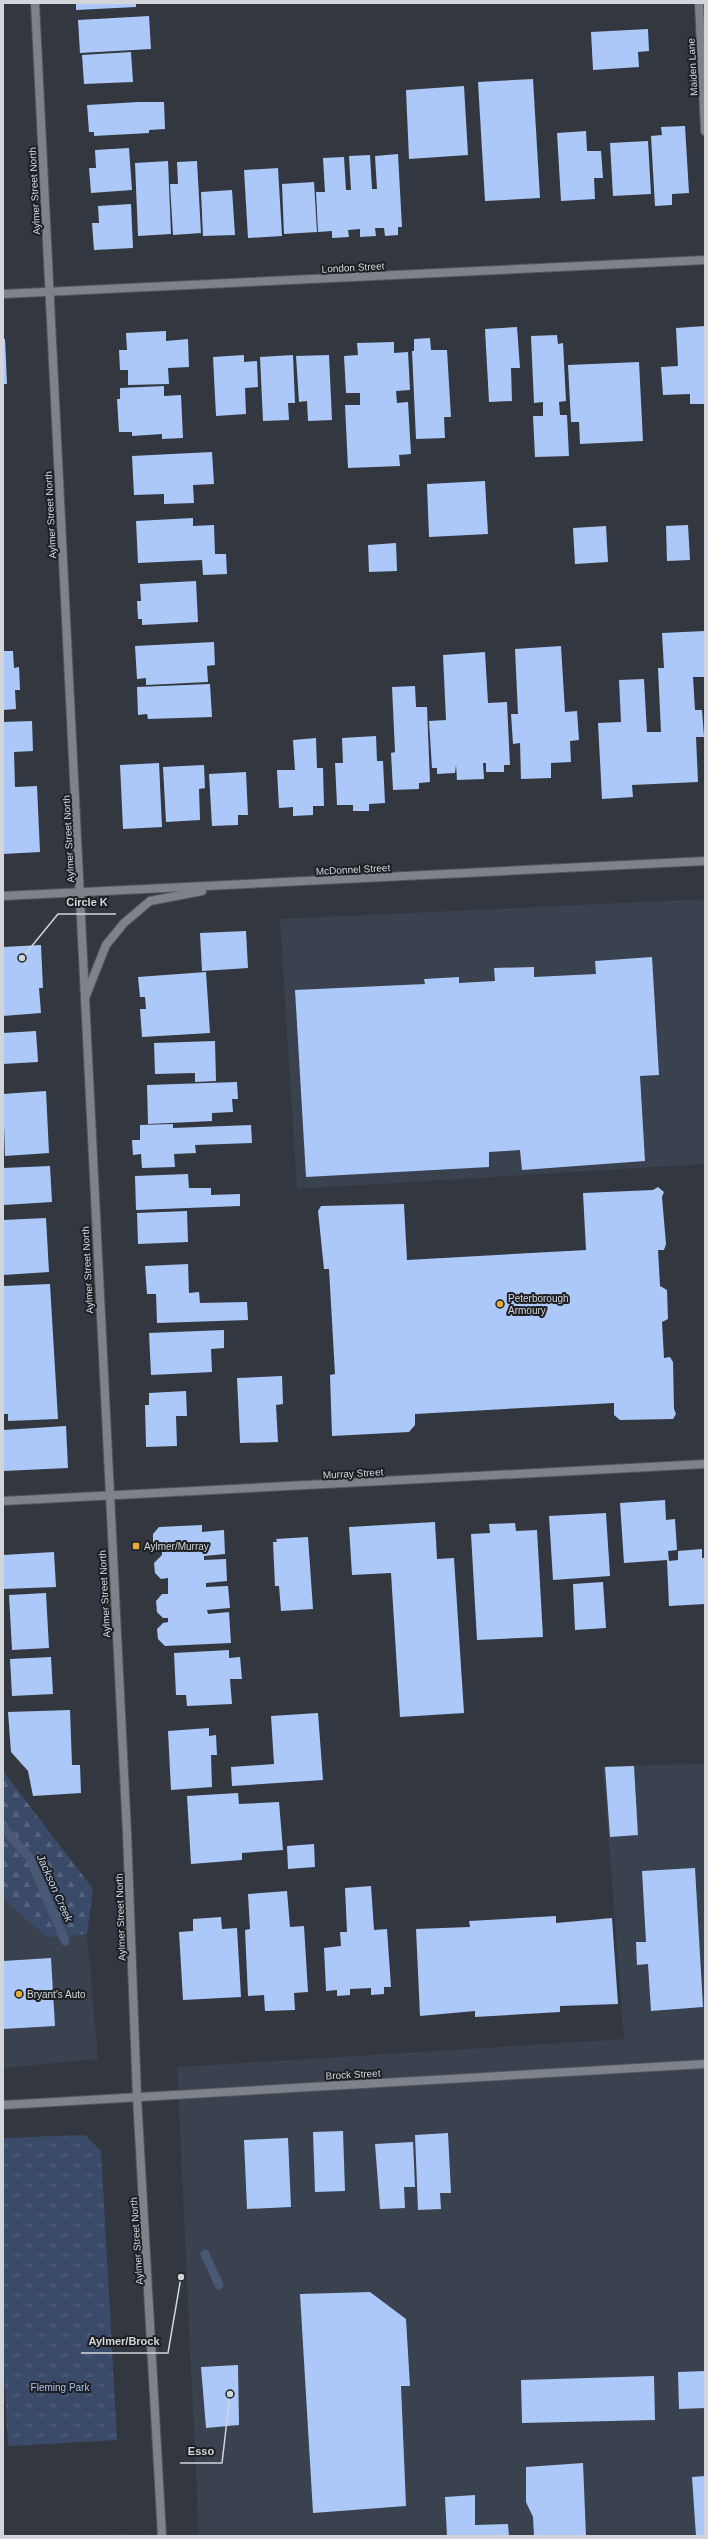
<svg xmlns="http://www.w3.org/2000/svg" width="708" height="2539" font-family="Helvetica,sans-serif">
<style>
.built{fill:#3a414f}
.forest{fill:url(#forest-firs)}
.park{fill:url(#park-tufts)}
.lines{fill:none;stroke-linecap:round;stroke-linejoin:round}
.stream{stroke:#495874;stroke-width:9}
.building{fill:#abc8f9}
.minor-casing{stroke:#52565c;stroke-width:10}
.tertiary-casing{stroke:#52565c;stroke-width:10}
.minor{stroke:#7d828b;stroke-width:8}
.tertiary{stroke:#7d828b;stroke-width:8}
.poi-dot{fill:#e6ad36;stroke:#1d1f23;stroke-width:1.5}
.labels{text-anchor:middle;stroke-width:4;stroke-linejoin:round;paint-order:stroke}
.street-label{font-size:10px;fill:#d2d5da;stroke:#1d1f23}
.poi-label{font-size:10px;fill:#d2d5da;stroke:#1d1f23;text-anchor:start}
.park-label{font-size:10px;fill:#a3c2f9;stroke:#1d1f23}
.water-label{font-size:11px;font-style:italic;fill:#c9d9f5;stroke:#1d1f23}
.leader{fill:none;stroke:#d2d5da;stroke-width:1.5}
.callout-dot{fill:#d2d5da;stroke:#1d1f23;stroke-width:1.5}
.callout-label{font-size:11px;text-anchor:middle;font-weight:bold;fill:#d2d5da;stroke:#1d1f23;stroke-width:4;stroke-linejoin:round;paint-order:stroke}
</style>
<defs>
<pattern id="forest-firs" width="22" height="20" patternUnits="userSpaceOnUse"><rect width="22" height="20" fill="#3a4b69"/><path d="M5 1l3.5 6h-7zM16 11l3.5 6h-7z" fill="#56647e"/></pattern>
<pattern id="park-tufts" width="24" height="20" patternUnits="userSpaceOnUse"><rect width="24" height="20" fill="#3a4b69"/><path d="M3 7l-1-3M5 7V3M7 7l1-3M15 17l-1-3M17 17v-4M19 17l1-3" fill="none" stroke="#56647e"/></pattern>
</defs>
<rect width="100%" height="100%" fill="#333840"/>
<g class="built">
<polygon points="705,899 705,1164 297,1189 280,919"/>
<polygon points="705,1764 705,2536 199,2536 177,2067 624,2039 603,1766"/>
<polygon points="3,1896 11,1906 47,1936 87,1934 98,2059 3,2068"/>
<polygon points="122,2534 196,2536 55,2536"/>
</g>
<polygon class="forest" points="3,1771 93,1889 87,1934 47,1937 11,1906 3,1896"/>
<polygon class="park" points="85,2135 101,2151 117,2440 8,2446 3,2355 3,2138"/>
<g class="lines">
<g class="stream">
<polyline points="3,1828 30,1858 65,1941"/>
<polyline points="205,2254 219,2285"/>
</g>
</g>
<g class="building">
<polygon points="76,3 136,3 136,7 76,10"/>
<polygon points="149,16 151,49 80,53 78,20"/>
<polygon points="648,29 649,51 638,52 639,67 593,70 591,32"/>
<polygon points="131,52 133,82 84,84 82,55"/>
<polygon points="533,79 540,198 485,201 478,82"/>
<polygon points="464,86 468,155 409,159 406,90"/>
<polygon points="139,102 164,102 165,129 149,130 149,133 94,136 94,132 89,132 87,105"/>
<polygon points="685,126 689,193 672,194 672,205 655,206 651,136 662,135 661,127"/>
<polygon points="586,131 587,151 601,151 603,178 594,178 595,199 561,201 557,133"/>
<polygon points="648,141 651,194 613,196 610,143"/>
<polygon points="129,148 132,190 91,193 89,168 96,168 95,150"/>
<polygon points="398,154 402,227 398,227 398,235 385,236 384,228 375,228 376,236 360,237 360,229 348,230 349,237 332,238 332,231 318,232 316,192 325,192 323,158 344,157 346,190 351,190 349,156 370,155 372,189 377,189 375,156"/>
<polygon points="168,161 171,234 138,236 135,163"/>
<polygon points="197,161 201,233 173,235 170,184 178,184 177,162"/>
<polygon points="278,168 282,236 248,238 244,170"/>
<polygon points="314,182 317,232 284,234 282,184"/>
<polygon points="232,190 235,235 203,236 201,192"/>
<polygon points="131,204 133,248 94,250 92,223 99,223 98,206"/>
<polygon points="705,326 705,404 690,404 690,394 663,395 661,367 678,366 676,328"/>
<polygon points="517,327 520,368 511,368 512,401 489,402 485,329"/>
<polygon points="166,331 166,341 188,339 189,367 168,368 169,384 128,385 128,370 120,370 119,350 127,350 126,333"/>
<polygon points="557,335 558,344 563,343 566,401 559,402 560,415 567,415 569,456 535,457 533,416 543,416 543,402 534,403 531,336"/>
<polygon points="430,338 431,350 447,350 451,417 444,417 445,438 416,439 412,351 414,351 414,339"/>
<polygon points="3,339 5,339 7,384 3,384"/>
<polygon points="394,342 394,353 408,352 410,390 396,391 397,403 408,402 411,454 399,455 400,466 348,468 345,405 360,405 360,393 346,393 344,356 358,355 357,343"/>
<polygon points="244,355 244,362 257,361 258,387 245,388 246,414 216,416 213,357"/>
<polygon points="293,355 295,403 288,403 289,420 263,421 260,357"/>
<polygon points="329,355 332,420 308,421 307,401 299,402 296,356"/>
<polygon points="639,362 643,441 580,444 579,422 571,422 568,365"/>
<polygon points="164,386 164,396 181,395 183,438 162,439 162,434 132,436 132,432 119,432 117,399 120,399 120,388"/>
<polygon points="212,452 214,484 193,485 194,503 164,504 164,494 134,495 132,456"/>
<polygon points="485,481 488,534 429,537 427,484"/>
<polygon points="193,518 193,526 214,525 215,554 226,554 227,574 203,575 202,560 138,563 136,521"/>
<polygon points="688,525 690,560 667,561 666,526"/>
<polygon points="606,526 608,562 575,564 573,528"/>
<polygon points="396,543 397,571 369,572 368,545"/>
<polygon points="196,581 198,622 142,625 142,619 138,619 137,601 141,601 140,584"/>
<polygon points="705,631 705,677 693,677 695,710 702,710 704,737 696,737 698,782 632,785 633,797 602,799 598,723 621,722 619,680 644,679 647,732 661,732 658,668 664,668 662,633"/>
<polygon points="214,642 215,665 207,666 208,682 146,685 146,678 137,679 135,646"/>
<polygon points="561,646 565,712 577,711 579,740 570,741 571,762 551,763 551,778 521,779 520,743 513,744 511,714 518,714 515,649"/>
<polygon points="3,651 13,651 14,668 19,667 20,690 15,690 16,709 3,710"/>
<polygon points="485,652 488,703 507,702 510,765 504,765 504,772 486,772 486,763 483,763 484,779 457,780 456,765 455,773 437,774 437,768 432,768 429,721 446,720 443,655"/>
<polygon points="210,684 212,717 148,719 147,714 138,715 137,687"/>
<polygon points="415,686 416,707 427,707 430,782 419,783 419,789 393,790 391,753 395,752 392,687"/>
<polygon points="32,721 33,751 14,752 15,787 37,786 40,852 3,854 3,722"/>
<polygon points="376,736 377,761 383,761 385,803 369,804 369,811 353,811 353,805 337,805 335,763 343,763 342,738"/>
<polygon points="316,738 317,768 323,768 324,806 313,806 313,815 293,816 293,807 279,808 277,770 295,770 293,740"/>
<polygon points="159,763 162,827 123,829 120,765"/>
<polygon points="204,765 205,788 199,789 200,820 166,822 163,767"/>
<polygon points="246,772 248,815 238,815 238,825 212,826 209,774"/>
<polygon points="246,931 248,968 202,971 200,933"/>
<polygon points="41,945 43,988 39,988 41,1013 3,1016 3,947"/>
<polygon points="652,957 659,1075 640,1076 645,1161 522,1170 520,1150 489,1152 489,1167 306,1177 295,990 425,984 424,979 459,977 459,983 495,981 494,968 534,967 534,977 596,974 595,961"/>
<polygon points="206,972 210,1033 142,1037 140,1009 146,1009 145,997 140,997 138,977"/>
<polygon points="36,1031 38,1062 3,1064 3,1033"/>
<polygon points="215,1041 216,1081 195,1082 195,1073 155,1074 154,1043"/>
<polygon points="237,1082 238,1099 232,1099 233,1112 212,1113 212,1121 148,1124 147,1085"/>
<polygon points="46,1091 49,1153 5,1156 3,1094"/>
<polygon points="173,1124 173,1128 251,1125 252,1143 195,1145 196,1153 174,1154 175,1167 142,1168 141,1154 133,1155 132,1140 140,1140 140,1125"/>
<polygon points="50,1166 52,1202 4,1205 3,1168"/>
<polygon points="188,1174 189,1188 211,1188 211,1195 240,1194 240,1206 136,1210 135,1176"/>
<polygon points="658,1187 664,1192 662,1197 666,1244 664,1250 658,1250 660,1286 667,1290 668,1319 662,1322 664,1358 670,1357 673,1362 674,1409 676,1414 673,1419 620,1420 614,1415 614,1403 415,1414 415,1425 409,1432 332,1436 330,1375 335,1374 329,1269 324,1269 318,1211 321,1206 404,1204 407,1260 586,1250 583,1193 653,1190"/>
<polygon points="187,1211 188,1242 138,1244 137,1213"/>
<polygon points="46,1218 49,1272 3,1275 3,1220"/>
<polygon points="188,1264 189,1293 199,1292 200,1303 247,1302 248,1320 157,1323 156,1294 147,1294 145,1266"/>
<polygon points="50,1284 58,1419 8,1421 8,1414 3,1414 3,1286"/>
<polygon points="224,1330 224,1348 211,1349 212,1372 151,1375 149,1333"/>
<polygon points="282,1376 283,1404 276,1405 278,1442 240,1443 237,1378"/>
<polygon points="186,1391 187,1416 176,1416 177,1446 146,1447 145,1405 149,1405 149,1393"/>
<polygon points="66,1426 68,1468 3,1471 3,1430"/>
<polygon points="665,1500 666,1520 675,1519 677,1550 668,1551 669,1561 678,1560 678,1551 702,1549 702,1558 705,1558 705,1604 669,1606 667,1560 624,1563 620,1503"/>
<polygon points="606,1513 610,1576 553,1580 549,1516"/>
<polygon points="435,1522 437,1559 454,1558 464,1713 400,1717 391,1573 352,1575 349,1527"/>
<polygon points="515,1523 516,1531 537,1530 543,1637 477,1640 471,1534 490,1533 489,1524"/>
<polygon points="202,1525 202,1532 224,1530 225,1554 204,1556 204,1560 226,1559 227,1581 206,1583 206,1587 228,1586 230,1608 207,1610 208,1614 229,1612 231,1643 165,1646 158,1639 157,1629 163,1623 168,1622 168,1618 163,1618 157,1612 156,1601 162,1594 168,1594 168,1578 161,1579 155,1573 154,1563 162,1555 162,1550 153,1544 153,1534 159,1527"/>
<polygon points="308,1537 313,1609 281,1611 279,1586 275,1586 273,1542 277,1542 276,1539"/>
<polygon points="54,1552 56,1587 3,1589 3,1555"/>
<polygon points="603,1582 606,1628 575,1630 573,1584"/>
<polygon points="46,1593 49,1648 12,1650 9,1595"/>
<polygon points="229,1650 229,1658 240,1657 242,1679 230,1679 232,1704 187,1706 186,1695 176,1695 174,1653"/>
<polygon points="51,1657 53,1694 12,1696 10,1659"/>
<polygon points="70,1710 72,1765 80,1765 81,1793 33,1796 28,1771 11,1752 8,1712"/>
<polygon points="318,1713 323,1780 232,1786 231,1767 274,1764 271,1716"/>
<polygon points="209,1728 209,1736 216,1735 217,1755 211,1755 212,1787 171,1790 168,1731"/>
<polygon points="634,1766 638,1835 610,1837 605,1767"/>
<polygon points="238,1793 239,1804 279,1802 283,1850 242,1853 242,1860 191,1864 187,1796"/>
<polygon points="314,1844 315,1867 288,1869 287,1846"/>
<polygon points="695,1868 703,2007 651,2011 648,1964 637,1965 636,1942 646,1942 642,1871"/>
<polygon points="371,1886 374,1930 387,1929 391,1987 384,1987 384,1994 371,1995 371,1988 350,1989 350,1995 337,1996 337,1990 326,1991 324,1948 341,1946 340,1932 347,1932 345,1888"/>
<polygon points="287,1891 290,1927 304,1926 308,1992 294,1993 295,2010 265,2011 264,1995 248,1996 245,1930 250,1929 248,1894"/>
<polygon points="556,1916 556,1923 612,1918 618,2004 560,2006 560,2012 475,2017 475,2011 420,2016 416,1929 470,1927 469,1921"/>
<polygon points="221,1917 222,1929 237,1928 241,1997 183,2000 179,1932 193,1931 193,1919"/>
<polygon points="51,1958 55,2026 3,2029 3,1961"/>
<polygon points="343,2131 345,2191 315,2192 313,2132"/>
<polygon points="448,2133 451,2193 440,2193 441,2209 418,2210 415,2135"/>
<polygon points="288,2138 291,2207 247,2209 244,2140"/>
<polygon points="413,2142 415,2187 404,2187 405,2208 380,2209 375,2144"/>
<polygon points="370,2292 406,2319 410,2386 401,2386 406,2506 313,2513 300,2294"/>
<polygon points="238,2365 239,2425 206,2428 201,2367"/>
<polygon points="705,2371 705,2408 679,2409 678,2372"/>
<polygon points="654,2376 655,2420 522,2423 521,2380"/>
<polygon points="583,2463 586,2536 534,2536 533,2517 526,2502 526,2467"/>
<polygon points="705,2476 705,2536 696,2536 692,2477"/>
<polygon points="475,2495 475,2525 508,2524 509,2536 447,2536 445,2497"/>
</g>
<g class="lines">
<g class="minor-casing">
<g id="minor">
<polyline points="699,3 705,131"/>
<polyline points="3,294 705,260"/>
<polyline points="3,1501 705,1464"/>
<polyline points="3,2105 705,2064"/>
</g>
</g>
<g class="tertiary-casing">
<g id="tertiary">
<polyline points="35,3 127,1833 137,2097 162,2536"/>
<polyline points="3,896 705,861"/>
<polyline points="85,998 106,945 124,923 150,901 202,891"/>
</g>
</g>
<use href="#minor" class="minor"/>
<use href="#tertiary" class="tertiary"/>
</g>
<g class="poi-dot">
<circle cx="500" cy="1304" r="4"/>
<rect x="132" y="1542" width="8" height="8" rx="2"/>
<circle cx="19" cy="1994" r="4"/>
</g>
<g class="labels">
<g class="street-label">
<text transform="translate(692 67) rotate(-93)" y="4">Maiden Lane</text>
<text transform="translate(34 191) rotate(-93)" y="4">Aylmer Street North</text>
<text transform="translate(353 267) rotate(-3)" y="4">London Street</text>
<text transform="translate(50 515) rotate(-93)" y="4">Aylmer Street North</text>
<text transform="translate(68 839) rotate(-93)" y="4">Aylmer Street North</text>
<text transform="translate(353 869) rotate(-3)" y="4">McDonnel Street</text>
<text transform="translate(87 1270) rotate(-93)" y="4">Aylmer Street North</text>
<text transform="translate(353 1473) rotate(-3)" y="4">Murray Street</text>
<text transform="translate(104 1594) rotate(-93)" y="4">Aylmer Street North</text>
<text transform="translate(120 1917) rotate(-92)" y="4">Aylmer Street North</text>
<text transform="translate(353 2074) rotate(-3)" y="4">Brock Street</text>
<text transform="translate(136 2241) rotate(-94)" y="4">Aylmer Street North</text>
</g>
<g class="poi-label">
<text x="508" y="1302">Peterborough<tspan x="508" dy="12">Armoury</tspan></text>
<text x="144" y="1550">Aylmer/Murray</text>
<text x="27" y="1998">Bryant's Auto</text>
</g>
<g class="park-label">
<text x="60" y="2391">Fleming Park</text>
</g>
<g class="water-label">
<text transform="translate(55 1888) rotate(66)" y="4">Jackson Creek</text>
</g>
</g>
<path class="leader" d="M22 958L58 914H116M181 2277L168 2353H81M230 2394L222 2463H180"/>
<g class="callout-dot">
<circle cx="22" cy="958" r="4"/>
<circle cx="181" cy="2277" r="4"/>
<circle cx="230" cy="2394" r="4"/>
</g>
<g class="callout-label">
<text x="87" y="906">Circle K</text>
<text x="124" y="2345">Aylmer/Brock</text>
<text x="201" y="2455">Esso</text>
</g>
<rect width="708" height="2539" fill="none" stroke="#d2d5da" stroke-width="8"/>
</svg>
